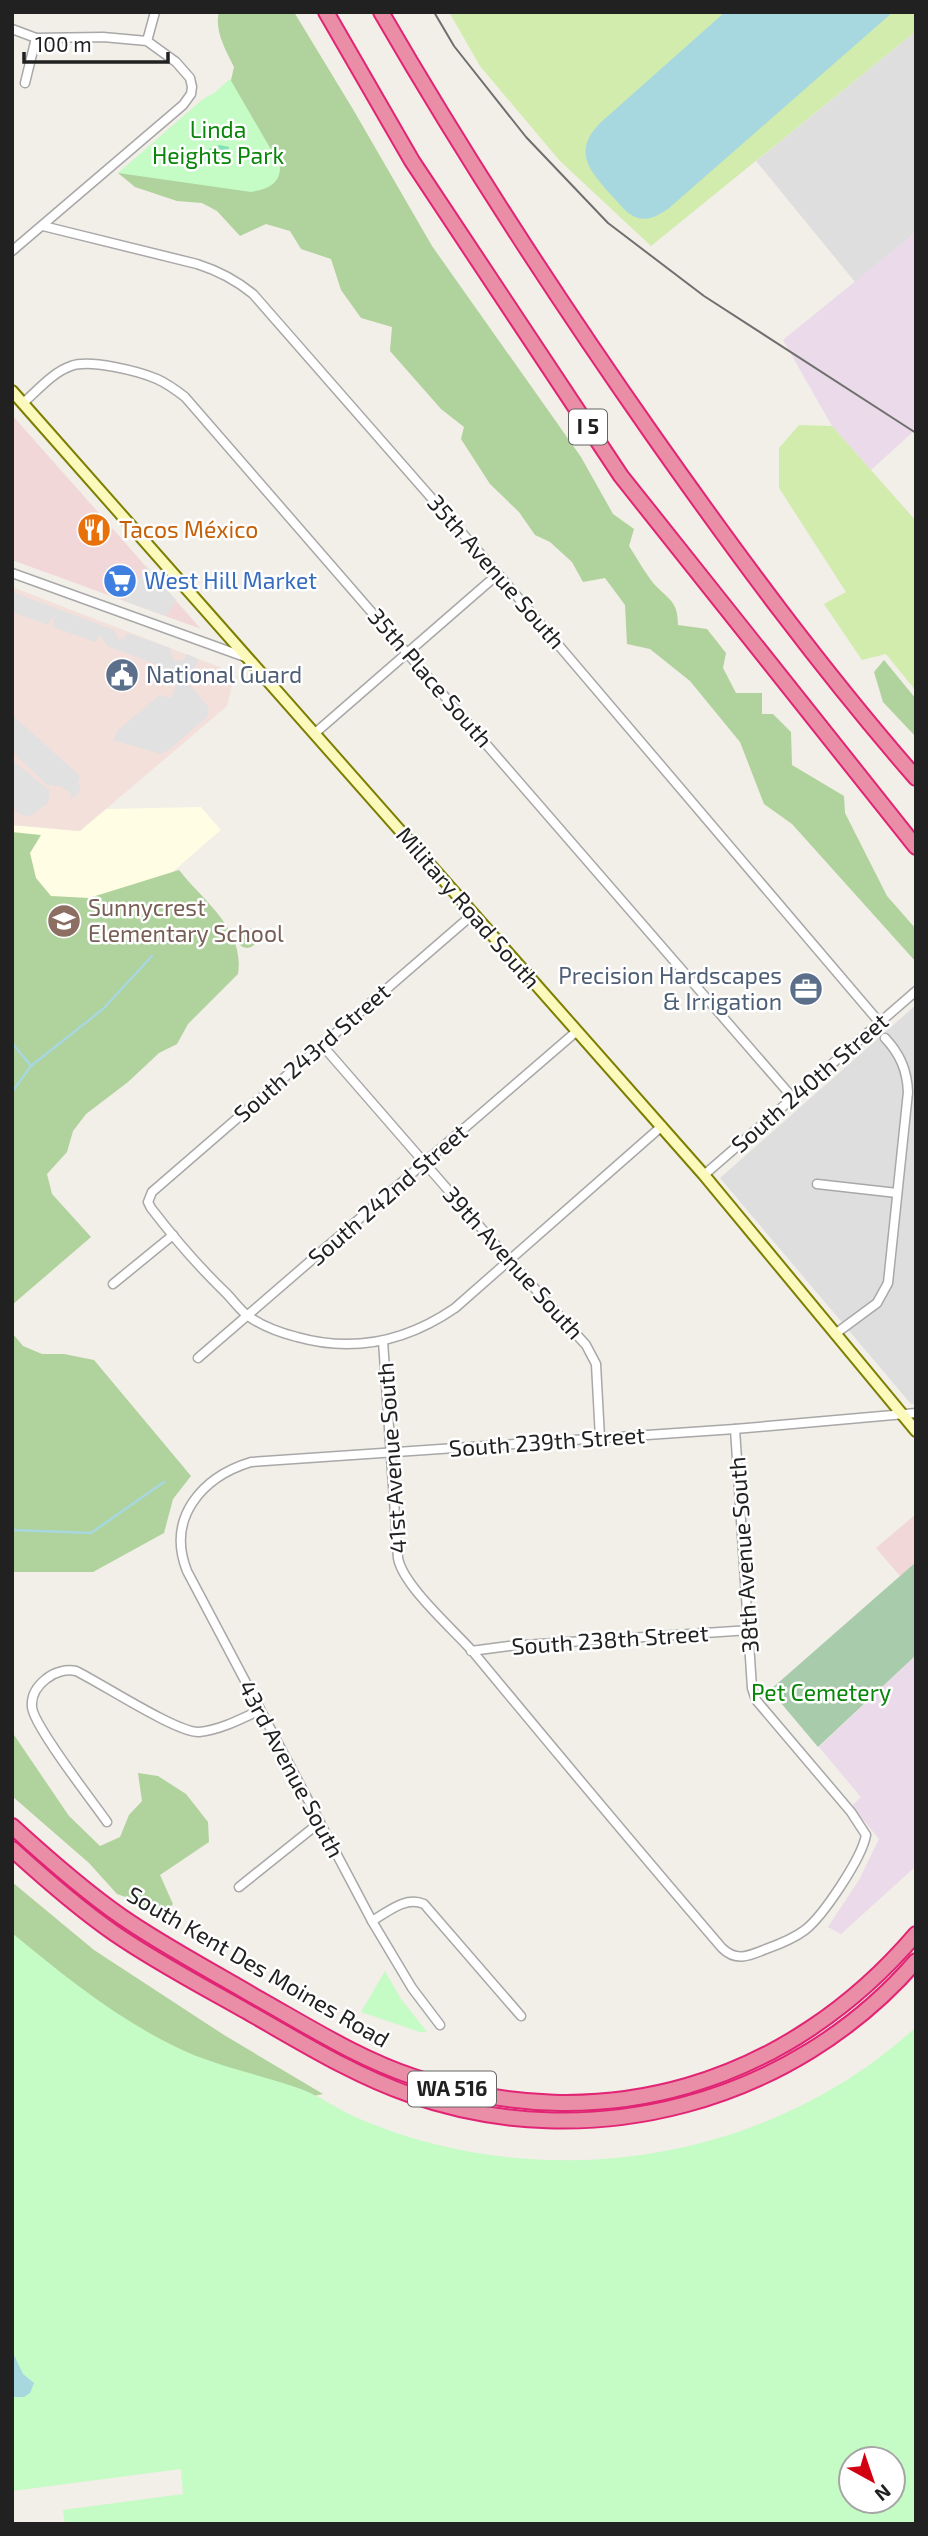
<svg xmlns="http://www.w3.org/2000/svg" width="928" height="2536" font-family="'Exo 2',sans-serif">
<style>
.residential{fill:#dfdede}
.commercial{fill:#f2d7d8}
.industrial{fill:#ebdae9}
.education{fill:#fffde4}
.military{fill:#f3e0db}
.grass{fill:#d2ecad}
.forest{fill:#b0d29c}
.cemetery{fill:#a8cbab}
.park{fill:#c5fbc5;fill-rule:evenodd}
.pitch{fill:#84e2b6}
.parking{fill:#e1e1e1}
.water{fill:#a7d8e0}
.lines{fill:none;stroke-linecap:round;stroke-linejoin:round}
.stream{stroke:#a7d8e0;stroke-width:2.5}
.street-casing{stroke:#a8a8a8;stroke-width:11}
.secondary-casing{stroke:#7c7f02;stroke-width:14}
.highway-casing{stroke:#e12474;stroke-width:18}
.street{stroke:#fff;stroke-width:8}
.secondary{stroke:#fcf9bc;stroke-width:10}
.highway{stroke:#ea8ea7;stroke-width:14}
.tram{stroke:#6f6f6f;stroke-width:2}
.labels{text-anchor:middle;stroke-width:5;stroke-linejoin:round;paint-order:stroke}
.shield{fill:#fff;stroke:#646464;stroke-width:2}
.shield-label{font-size:21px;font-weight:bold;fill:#212121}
.park-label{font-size:23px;fill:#098609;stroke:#fff}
.food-label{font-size:23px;fill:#c56008;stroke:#fff;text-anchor:start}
.street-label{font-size:23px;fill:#212121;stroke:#fff}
.shop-label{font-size:23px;fill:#366cbe;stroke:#fff;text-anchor:start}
.service-label{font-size:23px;fill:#4e5e75;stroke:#fff;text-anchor:start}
.education-label{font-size:23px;fill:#785e54;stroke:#fff;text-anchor:start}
</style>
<rect width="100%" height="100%" fill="#f2eee8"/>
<g class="residential">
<polygon points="916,31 916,232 855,282 756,161"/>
<polygon points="916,1005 916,1404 911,1404 720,1178"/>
</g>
<g class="commercial">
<polygon points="12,415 97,511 201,629 12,560"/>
<polygon points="916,1514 916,1562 900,1576 876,1548"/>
</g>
<g class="industrial">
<polygon points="916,232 916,429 871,470 832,426 783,340"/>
<polygon points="916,1655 916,1866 841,1934 828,1927 859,1880 879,1839 852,1806 861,1797 819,1747"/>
</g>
<polygon class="education" points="201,807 221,830 12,1011 12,825 76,831 106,809"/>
<polygon class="military" points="12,587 235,673 227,706 80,831 12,825"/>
<g class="grass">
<polygon points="449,12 916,12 916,31 651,246 560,161 480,66"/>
<polygon points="799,425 832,426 916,521 916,691 886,654 862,660 824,604 846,592 779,488 779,448"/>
</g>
<g class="forest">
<path d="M219 12H294L354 111 432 246 581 457 613 514 634 529 629 546C637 558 645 573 654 584 669 600 678 601 678 625L707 629 726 653 723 668 736 693H762V714H773L791 732 792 765 844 796 845 813 887 896 916 929V962L792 824 764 804 740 742 690 681 650 649 627 644 625 605 605 578 583 582 572 562 550 542 535 535 519 512 490 484 461 439 464 427 441 409 390 351 392 327 361 318 341 290 331 259 301 249 290 231 266 224 240 236 217 211 202 203 177 201 135 187 118 173 141 163 226 103 234 67C226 51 214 30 219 12Z"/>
<polygon points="884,660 916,699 916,737 883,702 874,672"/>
<path d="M12 832 41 835 30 853 36 878 51 896 89 898 179 870C203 901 245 929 238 974L188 1024 177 1044 159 1053 128 1082 86 1114 73 1131 67 1152 47 1174 52 1194 91 1237 12 1305Z"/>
<circle cx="247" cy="938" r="10"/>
<polygon points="12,1333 23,1346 42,1354 64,1354 94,1360 191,1476 173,1499 164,1533 93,1572 12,1572"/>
<polygon points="12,1732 69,1816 100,1846 120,1837 129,1815 142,1801 138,1773 158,1776 186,1794 208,1822 209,1842 160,1875 173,1904 161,1916 134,1900 117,1894 89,1863 12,1796"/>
<polygon points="12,1882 94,1950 224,2035 323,2094 290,2101 12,2231"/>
</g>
<polygon class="cemetery" points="916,1562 916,1655 818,1747 770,1690"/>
<g class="park">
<path d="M230 79 280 165C281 184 268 189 251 192L118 173 203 99 214 93Z"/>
<path d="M12 1933C63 1975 116 2018 176 2047 214 2066 262 2075 301 2089 319 2096 336 2108 353 2116 380 2128 409 2138 438 2145 604 2186 789 2144 916 2027V2524H65L63 2510 183 2494 181 2469 12 2491ZM851 2459H893V2501H851Z"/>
<polygon points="385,1971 401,1999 427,2032 420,2032 361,2012"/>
</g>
<polygon class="pitch" points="220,145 229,147 229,158 225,166 204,161 206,150"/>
<g class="parking">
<polygon points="147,567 176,600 166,616 124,601"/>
<polygon points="12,592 114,630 119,640 124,638 127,633 170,648 173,659 178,661 183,660 187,654 198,659 189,684 209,708 207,717 167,751 161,754 113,740 118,730 160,695 171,698 178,680 178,673 107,646 100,635 95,642 53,627 54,618 51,619 48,625 12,612"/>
<polygon points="12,715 80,776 78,782 81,791 71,799 70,792 60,786 47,785 12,751"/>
<polygon points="12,760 50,791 48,803 30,816 22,815 12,808"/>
</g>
<g class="water">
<path d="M725 12H893L668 209C659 215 649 221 638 218 627 215 620 204 613 197 591 172 571 153 600 123Z"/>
<polygon points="12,2351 23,2374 34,2383 30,2393 24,2397 12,2397"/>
</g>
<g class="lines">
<g class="stream">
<polyline points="12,1043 31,1066"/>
<polyline points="12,1092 31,1066 103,1009 152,956"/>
<polyline points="12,1530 91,1533 164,1482"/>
</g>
<g class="street-casing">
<g id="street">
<polyline points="12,29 36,38 103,37 147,41 176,62 190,78 192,87 191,94 183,105 12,251"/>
<polyline points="147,41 155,12"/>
<polyline points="25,83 36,38"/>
<path d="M43 226 197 264C219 271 236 280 253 294L498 574 880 1023"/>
<path d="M23 403C37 391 53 372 71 366 90 359 138 371 157 379 168 384 176 390 185 397L793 1098"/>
<polyline points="12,573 245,657"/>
<polyline points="314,734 498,574"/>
<path d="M472 915 152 1192 148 1202 151 1208C174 1238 199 1267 226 1293 233 1300 240 1310 248 1316 262 1326 281 1333 297 1337 354 1353 407 1341 455 1308L662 1126"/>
<polyline points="322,1045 509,1260 586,1345 596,1364 600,1438"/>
<polyline points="704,1175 916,991"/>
<polyline points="817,1184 897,1193"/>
<polyline points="113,1284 173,1235"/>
<path d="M835 1334 877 1303 888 1283 908 1092C907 1070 900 1054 885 1038"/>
<path d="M383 1341 398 1558C403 1586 454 1630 474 1653 556 1752 638 1850 722 1948 736 1962 749 1956 766 1949 780 1944 793 1939 805 1930 823 1916 862 1858 866 1835L851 1812 756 1700 752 1688 735 1429"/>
<polyline points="198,1358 577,1031"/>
<polyline points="471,1651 509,1646 750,1630"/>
<path d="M107 1822C93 1802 33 1725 32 1707 31 1696 37 1686 46 1679 54 1672 66 1669 76 1671 101 1683 177 1733 199 1732 220 1730 241 1719 260 1710"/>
<polyline points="239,1887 319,1823"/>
<path d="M372 1921C388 1912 405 1896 424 1904L521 2016"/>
<path d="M440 2025 412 1988 372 1921 187 1571C166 1518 202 1477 251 1462L735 1429 916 1413"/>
</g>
</g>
<g class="secondary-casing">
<polyline id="secondary" points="12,391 704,1175 916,1431"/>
</g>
<g class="highway-casing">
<g id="highway">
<polyline points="326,12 412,161 621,476 916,847"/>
<path d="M381 12C465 157 556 297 652 434 735 552 821 669 916 778"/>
<path d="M12 1826C47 1858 83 1890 122 1917 164 1946 210 1970 254 1996 306 2025 357 2058 414 2077 602 2141 788 2084 916 1934"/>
<path d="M12 1849C45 1879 78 1908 114 1933 156 1962 202 1986 246 2011 299 2041 353 2075 411 2095 589 2157 792 2104 916 1961"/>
</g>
</g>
<use href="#street" class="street"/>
<use href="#secondary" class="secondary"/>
<use href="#highway" class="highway"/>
<polyline class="tram" points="434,12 454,46 526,137 608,223 704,296 916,433"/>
</g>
<defs>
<g id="restaurant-disc" transform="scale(1.75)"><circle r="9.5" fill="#e8710a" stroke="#fff"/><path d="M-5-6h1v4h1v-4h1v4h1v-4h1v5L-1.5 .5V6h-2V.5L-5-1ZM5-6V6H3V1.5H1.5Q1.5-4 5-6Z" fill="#fff"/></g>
<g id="supermarket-disc" transform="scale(1.75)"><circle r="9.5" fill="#3f7fe0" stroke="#fff"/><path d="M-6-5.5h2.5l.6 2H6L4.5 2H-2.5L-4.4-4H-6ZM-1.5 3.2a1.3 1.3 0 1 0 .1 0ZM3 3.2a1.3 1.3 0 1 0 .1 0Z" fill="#fff"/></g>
<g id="civic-disc" transform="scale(1.75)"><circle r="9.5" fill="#5c6f8a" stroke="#fff"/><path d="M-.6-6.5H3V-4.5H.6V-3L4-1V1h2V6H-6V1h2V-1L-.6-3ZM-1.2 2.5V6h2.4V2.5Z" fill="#fff"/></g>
<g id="school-disc" transform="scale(1.75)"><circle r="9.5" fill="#8d6e63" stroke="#fff"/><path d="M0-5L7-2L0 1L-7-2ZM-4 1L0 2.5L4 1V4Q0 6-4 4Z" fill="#fff"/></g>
<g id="office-disc" transform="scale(1.75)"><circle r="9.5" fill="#5c6f8a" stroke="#fff"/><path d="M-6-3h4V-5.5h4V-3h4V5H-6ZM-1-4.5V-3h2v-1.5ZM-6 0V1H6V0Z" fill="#fff"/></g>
</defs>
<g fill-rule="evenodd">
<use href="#restaurant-disc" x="94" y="530"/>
<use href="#supermarket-disc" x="120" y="581"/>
<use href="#civic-disc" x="122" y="675"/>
<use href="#school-disc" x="64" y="921"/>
<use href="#office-disc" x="806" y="989"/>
</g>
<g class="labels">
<g class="shield">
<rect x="569" y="409.5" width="38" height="35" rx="5"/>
<rect x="408" y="2071.5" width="88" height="35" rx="5"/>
</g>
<g class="shield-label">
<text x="588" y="434">I 5</text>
<text x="452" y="2096">WA 516</text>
</g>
<g class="park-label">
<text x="218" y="138">Linda<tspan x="218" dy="26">Heights Park</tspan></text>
<text x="821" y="1701">Pet Cemetery</text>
</g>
<g class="food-label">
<text x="119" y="538">Tacos México</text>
</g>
<g class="street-label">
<text transform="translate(496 572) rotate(49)" y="8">35th Avenue South</text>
<text transform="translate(430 678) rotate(49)" y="8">35th Place South</text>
<text transform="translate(468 908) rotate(49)" y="8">Military Road South</text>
<text transform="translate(312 1053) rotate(-41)" y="8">South 243rd Street</text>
<text transform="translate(810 1083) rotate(-41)" y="8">South 240th Street</text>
<text transform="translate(388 1195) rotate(-41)" y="8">South 242nd Street</text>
<text transform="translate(513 1263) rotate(48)" y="8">39th Avenue South</text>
<text transform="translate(547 1442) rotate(-4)" y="8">South 239th Street</text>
<text transform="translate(392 1458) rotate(-94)" y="8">41st Avenue South</text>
<text transform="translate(744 1555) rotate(-94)" y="8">38th Avenue South</text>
<text transform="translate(610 1640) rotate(-4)" y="8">South 238th Street</text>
<text transform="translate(291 1769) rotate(62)" y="8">43rd Avenue South</text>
<text transform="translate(258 1967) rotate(30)" y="8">South Kent Des Moines Road</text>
</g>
<g class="shop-label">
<text x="144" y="589">West Hill Market</text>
</g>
<g class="service-label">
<text x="146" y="683">National Guard</text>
<text x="782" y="984" text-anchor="end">Precision Hardscapes<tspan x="782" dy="26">&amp; Irrigation</tspan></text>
</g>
<g class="education-label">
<text x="88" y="916">Sunnycrest<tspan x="88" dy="26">Elementary School</tspan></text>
</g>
</g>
<rect width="928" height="2536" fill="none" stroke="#212121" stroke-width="28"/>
<g transform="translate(872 2480) rotate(140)"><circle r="33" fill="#ffffff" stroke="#a6a6a6" stroke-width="2"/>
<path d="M0-5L12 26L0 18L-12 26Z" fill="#d30012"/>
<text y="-10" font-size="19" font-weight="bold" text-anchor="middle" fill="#212121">N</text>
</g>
<path d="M24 52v10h144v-10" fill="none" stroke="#212121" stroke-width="3.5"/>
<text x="35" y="52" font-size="21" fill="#212121" stroke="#ffffff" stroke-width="5" paint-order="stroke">100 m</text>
</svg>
